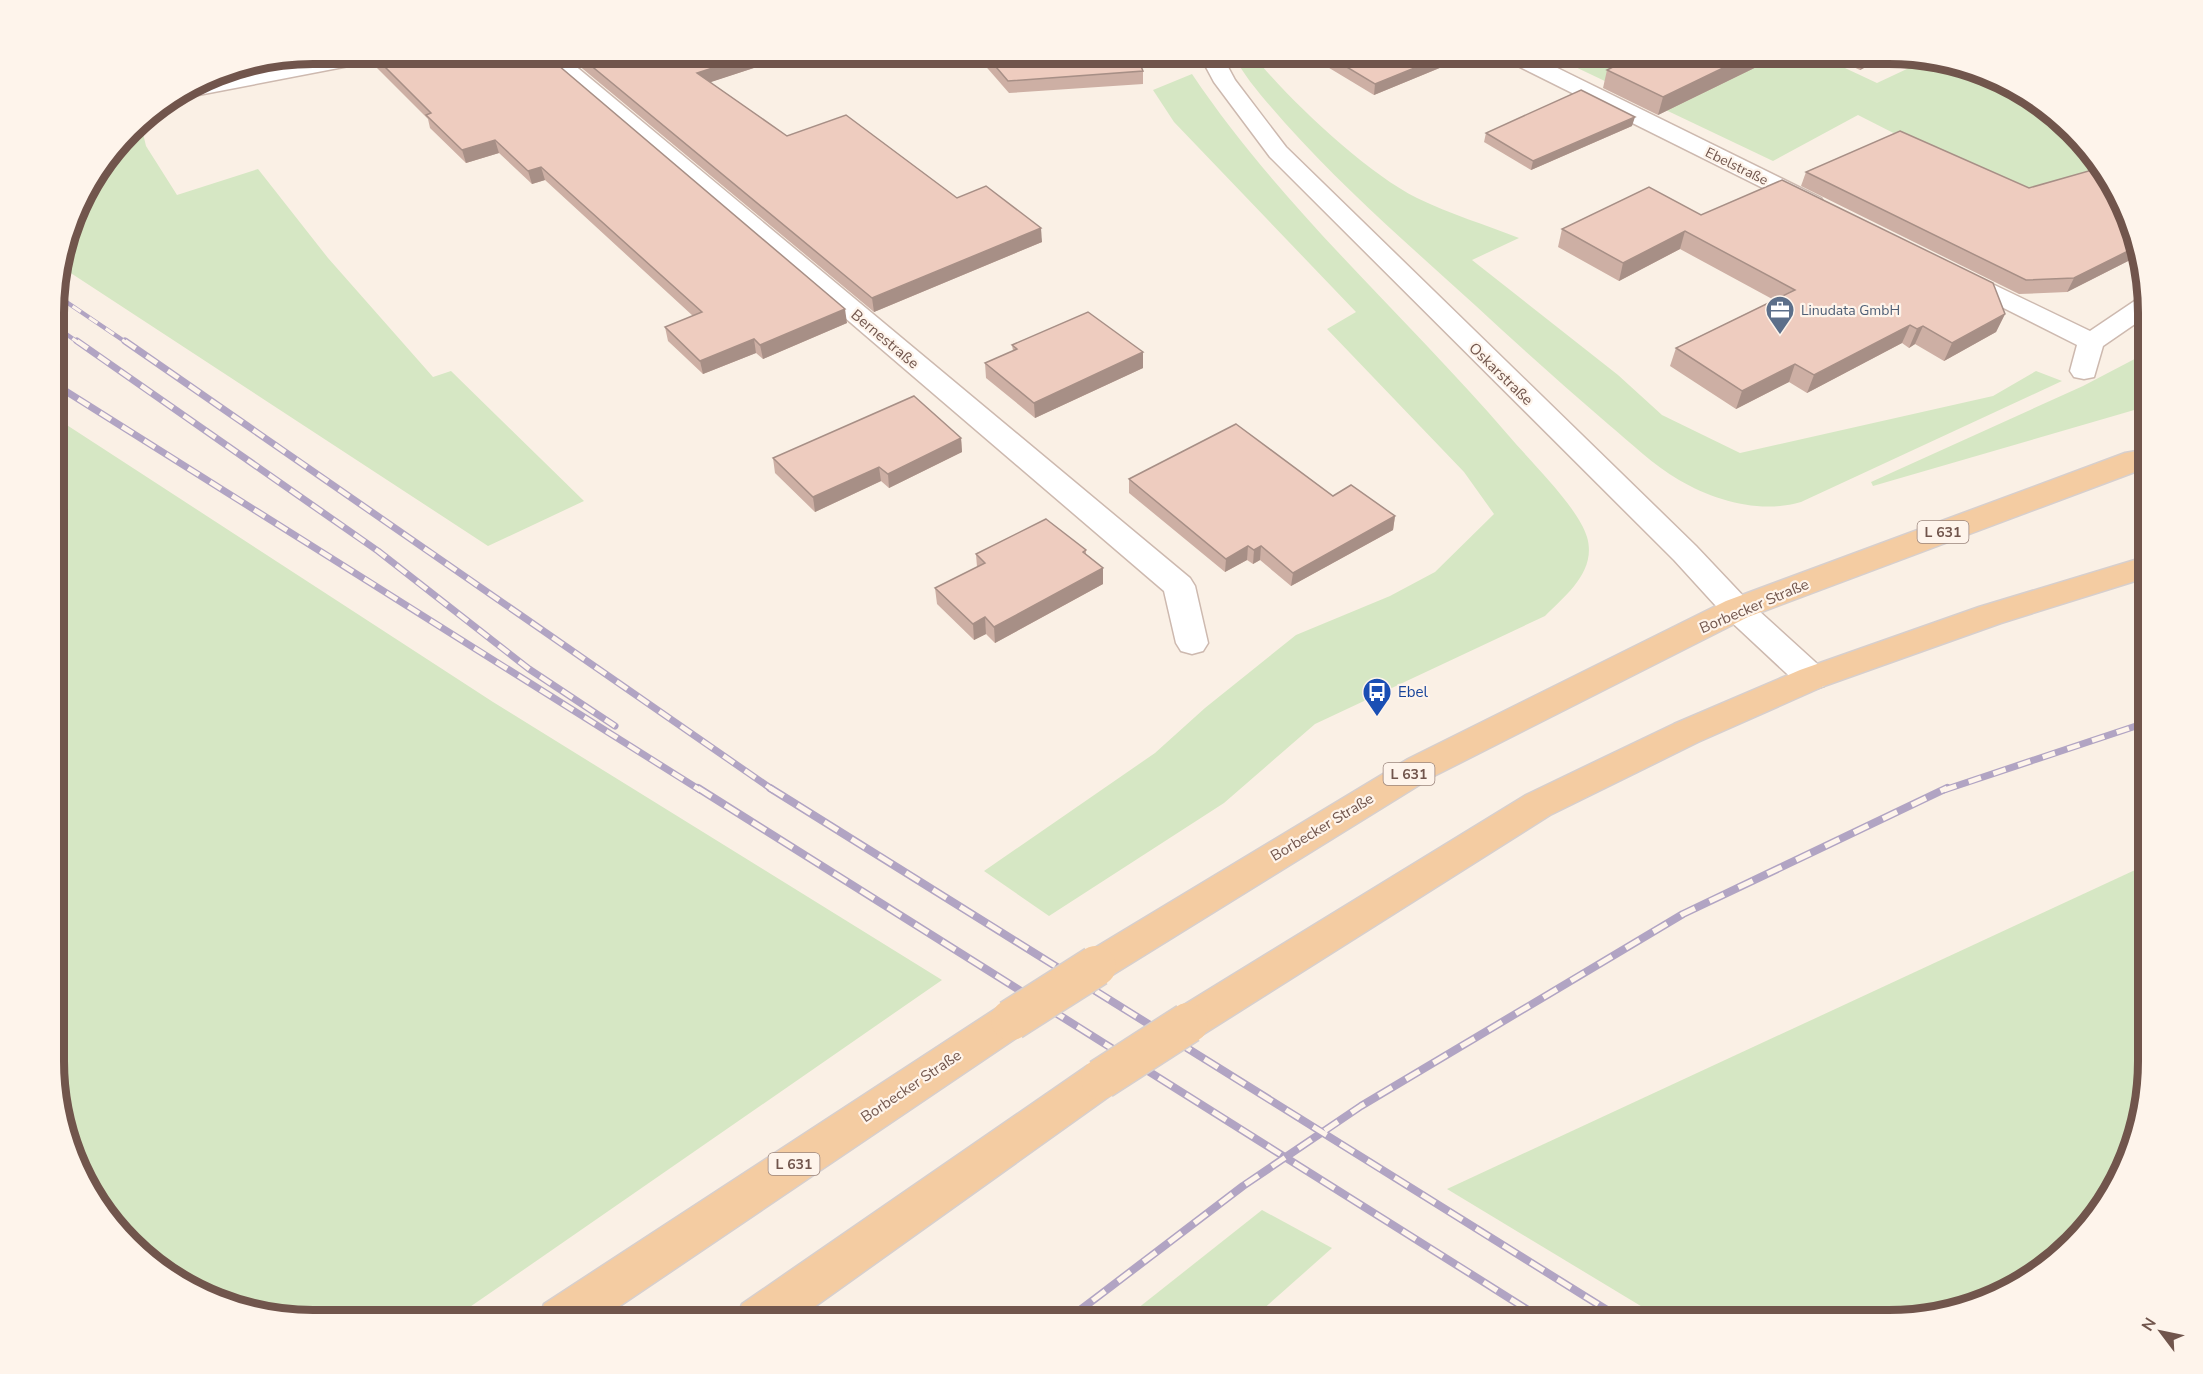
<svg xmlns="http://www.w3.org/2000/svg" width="2203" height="1374" font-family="'Nunito Sans',sans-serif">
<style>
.green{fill:#d6e7c4}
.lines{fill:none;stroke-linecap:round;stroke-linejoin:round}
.minor-casing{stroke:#cdb9af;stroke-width:3}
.major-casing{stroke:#d7cfcd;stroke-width:3}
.minor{fill:#fff;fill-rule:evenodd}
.major{fill:#f4cca2;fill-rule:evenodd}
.rail-far2-casing{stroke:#b1a4c3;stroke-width:4.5}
.rail-far1-casing{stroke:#b1a4c3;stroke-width:7}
.rail-casing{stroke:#b1a4c3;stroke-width:8}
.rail-far2{stroke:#fef4eb;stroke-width:3;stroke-dasharray:10;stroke-linecap:butt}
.rail-far1{stroke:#fef4eb;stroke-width:4.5;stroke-dasharray:13;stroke-linecap:butt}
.rail{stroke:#fef4eb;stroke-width:5;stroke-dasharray:16;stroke-linecap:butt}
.major-bridge-casing{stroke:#d7cfcd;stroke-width:43;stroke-linecap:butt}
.major-bridge{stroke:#f4cca2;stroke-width:40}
.wall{fill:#cdafa4}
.shaded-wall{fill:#a78f86}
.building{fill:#eeccbf;stroke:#a78f86;stroke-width:1.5}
.labels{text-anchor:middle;stroke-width:4.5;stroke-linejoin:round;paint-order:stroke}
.far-street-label{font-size:14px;fill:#71554c;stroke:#fef4eb}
.far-service-label{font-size:14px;fill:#4e5e75;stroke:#fef4eb;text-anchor:start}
.shield{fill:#fef4eb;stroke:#9b857c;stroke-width:1.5}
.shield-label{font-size:14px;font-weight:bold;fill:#71554c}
.street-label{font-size:15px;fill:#71554c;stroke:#fef4eb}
.transit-label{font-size:15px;fill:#164399;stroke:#fef4eb;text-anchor:start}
.rim{fill:none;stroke:#71554c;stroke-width:8}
</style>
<rect width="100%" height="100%" fill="#faf0e5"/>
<g class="green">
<path d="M1233 54H1252C1289 100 1365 172 1417 198 1450 214 1486 225 1519 238L1472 260 1618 375 1662 415 1740 453 1993 396 2036 371 2062 381 1801 502C1761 514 1715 501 1679 480 1653 465 1631 443 1608 424 1563 385 1519 346 1476 306 1410 246 1344 189 1285 123 1267 102 1245 79 1233 54Z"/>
<polygon points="1548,54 1776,54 1788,60 1803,54 1815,54 1877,83 1926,60 1973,68 2033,98 2102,171 2120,202 2137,258 2132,260 2035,205 1858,115 1773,161"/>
<path d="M1192 74C1282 208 1404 314 1509 436 1530 461 1578 507 1587 537 1597 571 1566 595 1545 616L1315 724 1224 803 1049 916 984 871 1155 753 1205 708 1296 635 1390 596 1435 572 1494 514 1464 472 1327 329 1356 312 1174 122 1153 90Z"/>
<polygon points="140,121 146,146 177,195 258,169 328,258 433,377 451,371 584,501 488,546 60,266 81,198"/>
<polygon points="2148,352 2148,406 1873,486 1871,482 2083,386"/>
<polygon points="56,418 493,702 942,980 451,1320 313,1320 246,1311 170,1276 89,1191 56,1094"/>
<polygon points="2148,864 2148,1077 2135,1144 2105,1204 2019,1285 1906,1319 1664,1320 1447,1189"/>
<polygon points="1262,1210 1332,1248 1251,1320 1123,1320"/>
</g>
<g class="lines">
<g class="minor-casing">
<g id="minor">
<polygon points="346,54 391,54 388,59 380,60 188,97 181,95 203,81"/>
<polygon points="537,54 561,54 1190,578 1195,586 1208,643 1203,651 1192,654 1181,651 1176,643 1164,591"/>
<polygon points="1199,54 1221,54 1235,80 1286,147 1696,546 1748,601 1824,670 1828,678 1824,686 1812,690 1800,686 1726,617 1674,560 1270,157 1214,82"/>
<polygon points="1501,54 1529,54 1821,198 1824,203 1821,208 1812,210 1803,208 1504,59"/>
<polygon points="1957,267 2090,331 2139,298 2148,296 2148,315 2103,346 2094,377 2084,379 2074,377 2070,371 2077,345 1948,280 1944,275 1948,270"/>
</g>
</g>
<g class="major-casing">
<g id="major">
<polygon points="2148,449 2148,467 1748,617 1432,777 1109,977 1096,982 1083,977 1077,966 1083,955 1408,759 1726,601 2125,453"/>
<polygon points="2148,556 2148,577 2001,623 1824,686 1698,742 1550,815 1202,1035 1188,1040 1174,1035 1168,1023 1174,1011 1526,795 1674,724 1800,670 1979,607"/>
<polygon points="1011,1003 1025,1008 1031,1020 1025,1032 599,1320 538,1320 544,1304 997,1008"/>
<polygon points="1101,1061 1115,1066 1121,1079 1115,1092 796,1320 736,1320 742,1304 1087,1066"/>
</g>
</g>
<use href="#minor" class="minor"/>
<use href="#major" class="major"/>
<g class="rail-far2-casing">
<g id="rail-far2">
<polyline points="56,295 127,343"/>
<polyline points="56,327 79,343"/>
</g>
</g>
<g class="rail-far1-casing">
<g id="rail-far1">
<polyline points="77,341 378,551 529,669 615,726"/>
<polyline points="125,341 773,790"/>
<polyline points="56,385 700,790"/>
<polyline points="1944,790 2148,722"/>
</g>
</g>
<g class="rail-casing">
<g id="rail">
<polyline points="698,788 1544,1320"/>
<polyline points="770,788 1623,1320"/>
<polyline points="1067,1320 1243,1186 1361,1106 1683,914 1947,788"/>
</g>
</g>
<use href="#rail-far2" class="rail-far2"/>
<use href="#rail-far1" class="rail-far1"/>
<use href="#rail" class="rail"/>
<g class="major-bridge-casing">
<g id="major-bridge">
<polyline points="1011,1020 1096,966"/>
<polyline points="1101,1079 1188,1023"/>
</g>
</g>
<use href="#major-bridge" class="major-bridge"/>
</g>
<g class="wall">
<polygon points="370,54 545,54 847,323 763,359 756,353 703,374 668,341 665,327 693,316 545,180 532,184 499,153 466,163 430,128 428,119 373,64"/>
<polygon points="565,54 771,54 762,57 763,65 710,82 787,136 957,198 1042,242 874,312"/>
<polygon points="975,54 1136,54 1143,71 1143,84 1009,93"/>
<polygon points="1306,54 1459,54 1443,61 1442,67 1374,95"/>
<polygon points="1783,54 1658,115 1603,88 1607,70 1613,67 1613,64"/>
<polygon points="1825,54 1890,54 1860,70"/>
<polygon points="1632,126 1531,170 1484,142 1486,133"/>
<polygon points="1806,172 2136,257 2067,292 2019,294 1801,186"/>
<polygon points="1701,215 2005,314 1996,332 1944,361 1915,344 1909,348 1902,343 1807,393 1789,382 1736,409 1670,366 1676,348 1774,300 1680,249 1619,281 1558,247 1562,229"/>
<polygon points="1012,345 1143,368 1035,418 986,378 985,363 1013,351"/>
<polygon points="961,438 962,452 889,488 881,481 815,512 775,473 773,458"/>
<polygon points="1129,479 1333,496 1395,516 1393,530 1291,586 1260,560 1253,564 1247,560 1225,572 1129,493"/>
<polygon points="1086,550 1086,554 1103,568 1103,584 995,643 986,634 974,640 937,604 935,588 977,567 976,554"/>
</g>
<g class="shaded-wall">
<polygon points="753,54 771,54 762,57 763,65 699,86 697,73"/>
<polygon points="1437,54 1459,54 1443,61 1442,67 1374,95 1375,84"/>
<polygon points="1752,54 1783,54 1658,115 1663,97"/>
<polygon points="1866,54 1892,54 1860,70"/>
<polygon points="1635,117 1632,126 1531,170 1533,161"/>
<polygon points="495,140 499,153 466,163 462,150"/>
<polygon points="541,167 545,180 532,184 528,171"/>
<polygon points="1041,228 1042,242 874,312 872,298"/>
<polygon points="1685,231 1680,249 1619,281 1623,263"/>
<polygon points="2134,248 2136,257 2067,292 2074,278"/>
<polygon points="845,309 847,323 763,359 760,345"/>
<polygon points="2005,314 1996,332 1944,361 1952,343"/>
<polygon points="1910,325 1902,343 1807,393 1814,375"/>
<polygon points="1923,326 1915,344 1909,348 1917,329"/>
<polygon points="754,339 756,353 703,374 700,361"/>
<polygon points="1143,352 1143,368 1035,418 1034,403"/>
<polygon points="1795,364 1789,382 1736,409 1742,391"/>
<polygon points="961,438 962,452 889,488 888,474"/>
<polygon points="879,467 881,481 815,512 813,497"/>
<polygon points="1395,516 1393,530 1291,586 1293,573"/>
<polygon points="1248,546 1247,560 1225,572 1226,559"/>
<polygon points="1261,546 1260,560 1253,564 1254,550"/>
<polygon points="1103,568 1103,584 995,643 994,627"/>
<polygon points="985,617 986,634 974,640 973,624"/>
</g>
<g class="building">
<polygon points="372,54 545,54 845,309 760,345 754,339 700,361 665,327 702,312 541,167 528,171 495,140 462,150 426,115 431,113"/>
<polygon points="577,54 756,54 697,73 787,136 846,115 957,198 986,186 1041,228 872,298"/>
<polygon points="985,54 1136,54 1143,71 1008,81"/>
<polygon points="1325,54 1440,54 1444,56 1375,84"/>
<polygon points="1634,54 1752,54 1663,97 1607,70 1617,65 1613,64"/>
<polygon points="1581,90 1635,117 1533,161 1486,133"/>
<polygon points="1900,131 2029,188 2099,168 2114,184 2134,248 2074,278 2026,280 1806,172"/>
<polygon points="1782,180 1993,283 2005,314 1952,343 1923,326 1917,329 1910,325 1814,375 1795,364 1742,391 1676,348 1795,290 1685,231 1623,263 1562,229 1649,187 1701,215"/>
<polygon points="1088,312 1143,352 1034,403 985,363 1017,349 1012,345"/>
<polygon points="914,396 961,438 888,474 879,467 813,497 773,458"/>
<polygon points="1236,424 1333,496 1351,485 1395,516 1293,573 1261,546 1254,550 1248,546 1226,559 1129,479"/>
<polygon points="1046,519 1086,550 1083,552 1103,568 994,627 985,617 973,624 935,588 985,563 976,554"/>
</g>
<defs>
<g id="office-pin" transform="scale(1.5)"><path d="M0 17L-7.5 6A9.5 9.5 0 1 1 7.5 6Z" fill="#5c6f8a" stroke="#fef4eb"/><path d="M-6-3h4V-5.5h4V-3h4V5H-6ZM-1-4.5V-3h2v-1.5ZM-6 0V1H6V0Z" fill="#fff"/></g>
<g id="bus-pin" transform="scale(1.5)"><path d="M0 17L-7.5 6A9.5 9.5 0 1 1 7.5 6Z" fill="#1a4fb4" stroke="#fef4eb"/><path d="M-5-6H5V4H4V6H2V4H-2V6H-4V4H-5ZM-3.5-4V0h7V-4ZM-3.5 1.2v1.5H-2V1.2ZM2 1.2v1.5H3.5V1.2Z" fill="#fff"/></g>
</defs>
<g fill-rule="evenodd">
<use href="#office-pin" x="1780" y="310"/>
<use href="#bus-pin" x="1377" y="692"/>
</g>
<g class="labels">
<g class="far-street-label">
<text transform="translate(1737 166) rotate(26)" y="5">Ebelstraße</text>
</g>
<g class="far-service-label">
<text x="1801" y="315">Linudata GmbH</text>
</g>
<g class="shield">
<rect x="1917.5" y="521" width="51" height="22" rx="4.5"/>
<rect x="1383.5" y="763" width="51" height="22" rx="4.5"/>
<rect x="768.5" y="1153" width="51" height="22" rx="4.5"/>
</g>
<g class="shield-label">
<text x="1943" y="537">L 631</text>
<text x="1409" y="779">L 631</text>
<text x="794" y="1169">L 631</text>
</g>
<g class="street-label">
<text transform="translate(885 339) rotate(40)" y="5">Bernestraße</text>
<text transform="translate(1501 374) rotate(44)" y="5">Oskarstraße</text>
<text transform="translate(1754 606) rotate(-23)" y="5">Borbecker Straße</text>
<text transform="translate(1322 827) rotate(-31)" y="5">Borbecker Straße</text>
<text transform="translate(911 1086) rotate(-34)" y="5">Borbecker Straße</text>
</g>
<g class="transit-label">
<text x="1398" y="697">Ebel</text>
</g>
</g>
<path d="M0 0H2203V1374H0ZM313 64H1889A249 249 0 0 1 2138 313V1061A249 249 0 0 1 1889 1310H313A249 249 0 0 1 64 1061V313A249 249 0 0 1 313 64Z" fill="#fef4eb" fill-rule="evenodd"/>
<path class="rim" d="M313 64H1889A249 249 0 0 1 2138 313V1061A249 249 0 0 1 1889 1310H313A249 249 0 0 1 64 1061V313A249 249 0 0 1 313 64Z"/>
<g transform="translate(2161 1332) rotate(302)" stroke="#fef4eb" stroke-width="4.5" paint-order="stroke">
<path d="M0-4.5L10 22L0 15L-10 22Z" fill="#71554c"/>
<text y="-9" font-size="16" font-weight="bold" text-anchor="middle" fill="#71554c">N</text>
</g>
</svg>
